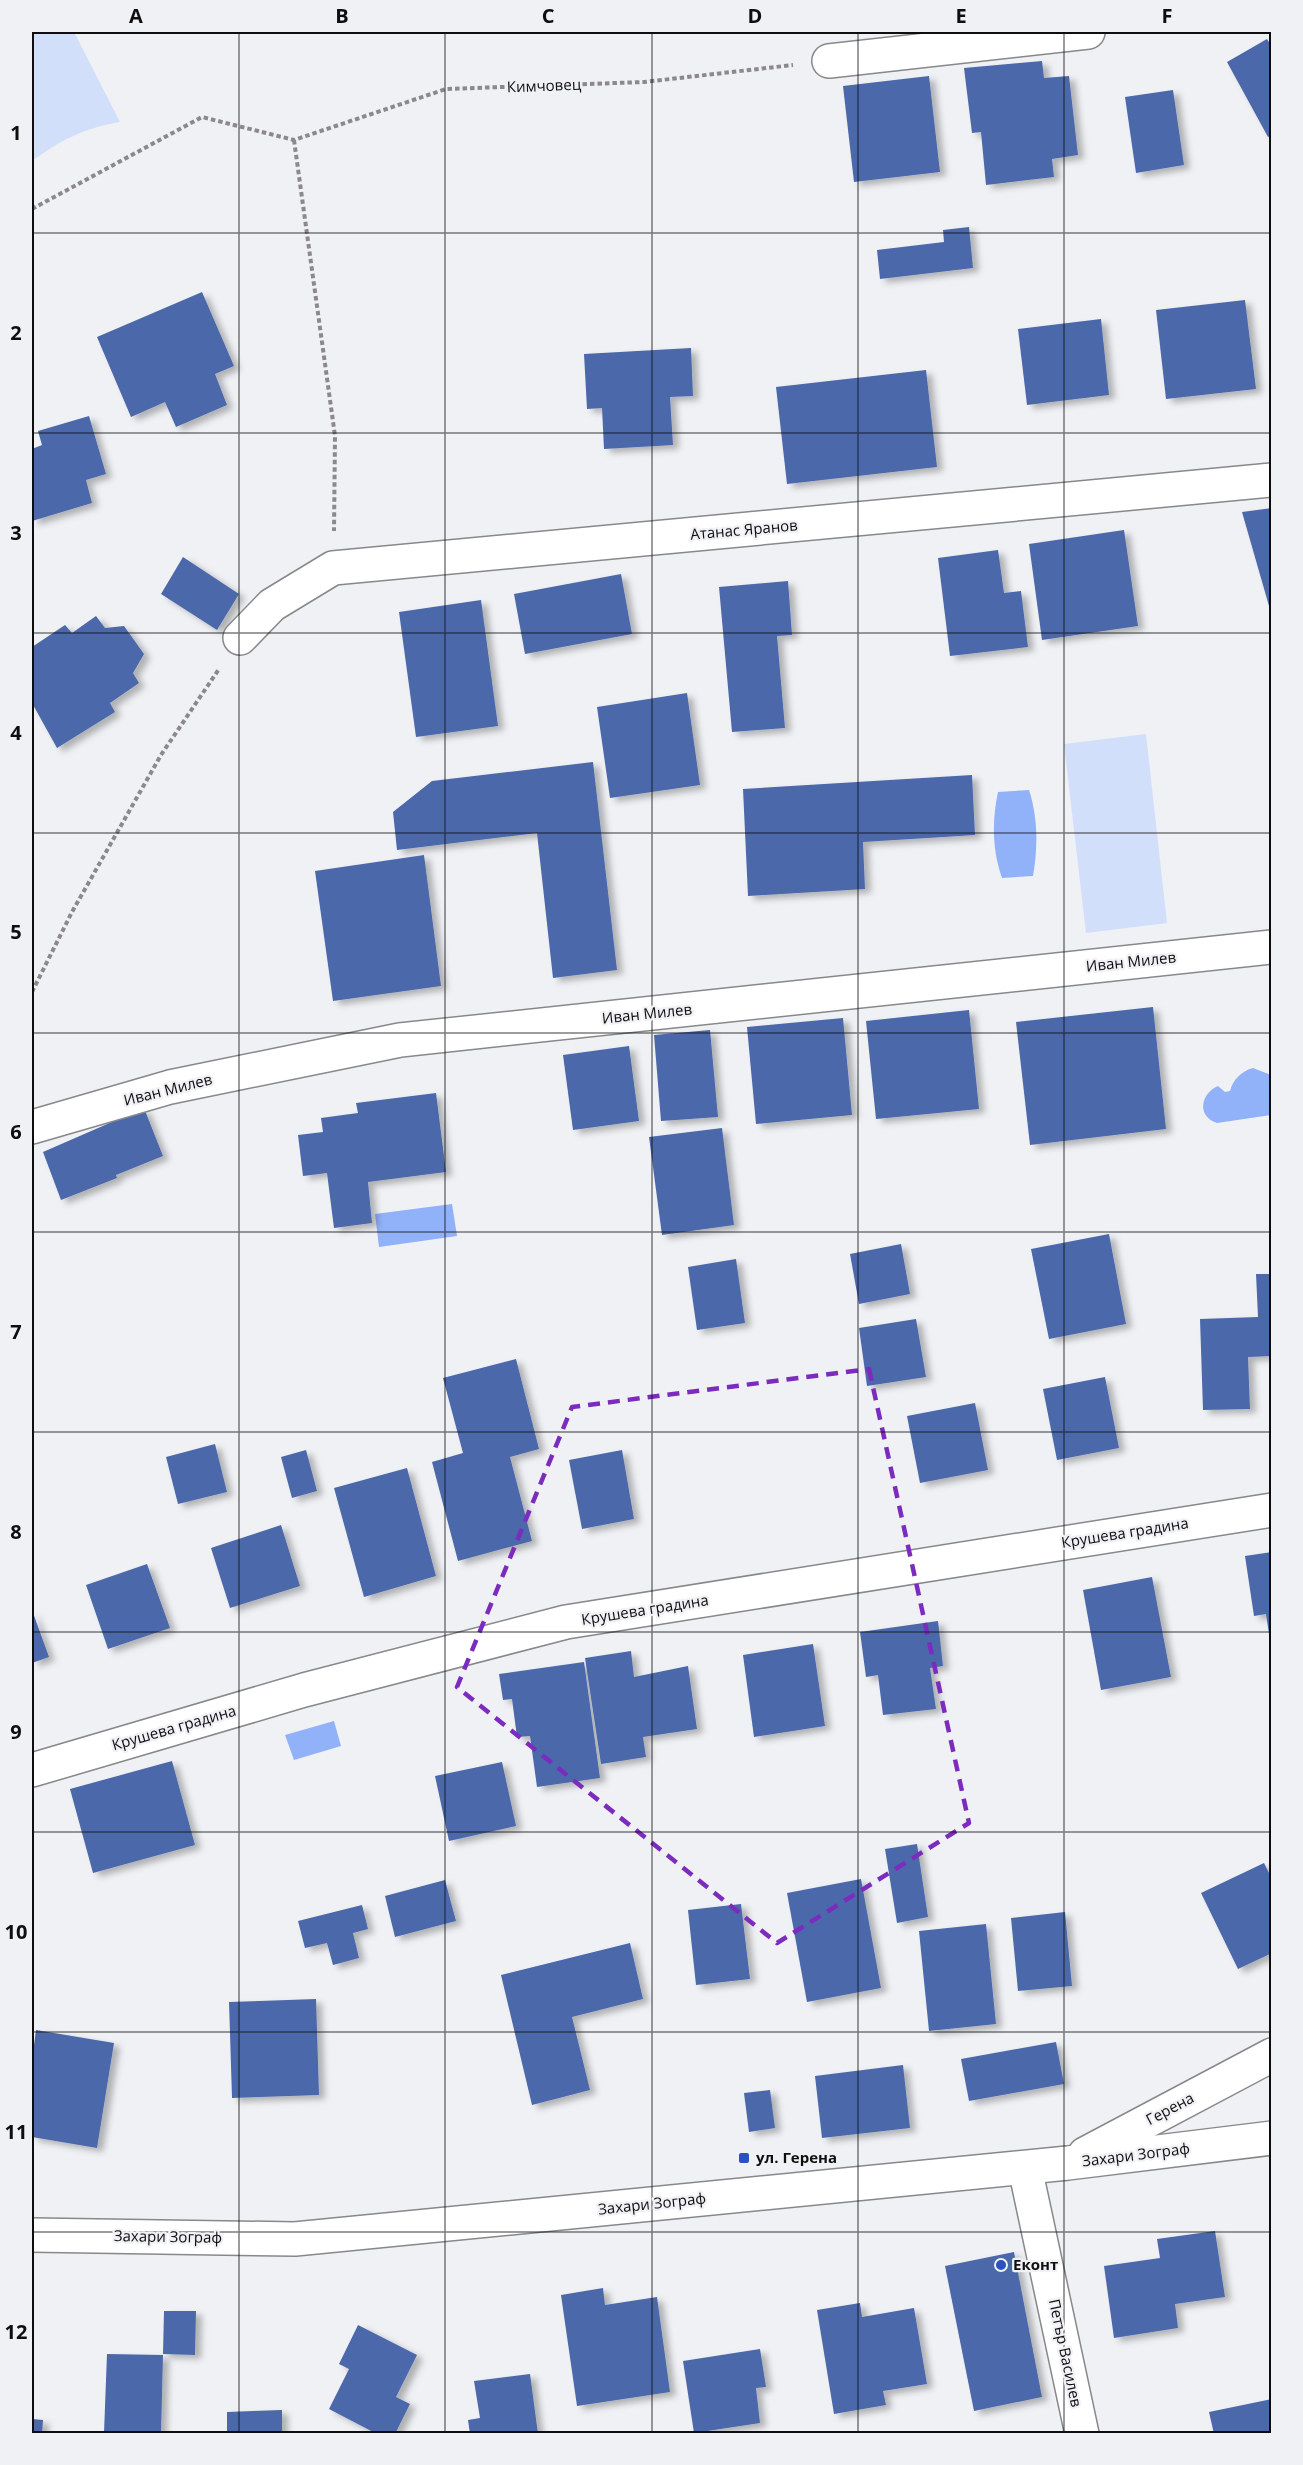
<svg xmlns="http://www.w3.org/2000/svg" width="1303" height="2465" font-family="'Open Sans',sans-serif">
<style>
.green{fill:#d2dffa}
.water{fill:#91b1f8}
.building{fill:#4c68aa;filter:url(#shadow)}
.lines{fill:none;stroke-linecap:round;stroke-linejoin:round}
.minor-casing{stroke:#86888a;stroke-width:36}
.path{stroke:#8a8a8c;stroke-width:4;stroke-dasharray:4.5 3;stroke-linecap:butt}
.minor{stroke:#fff;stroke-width:33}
.marked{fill:none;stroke:#7b2cbf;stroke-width:4.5;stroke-dasharray:12 8;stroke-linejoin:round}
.grid{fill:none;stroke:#0e0e0f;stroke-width:1.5;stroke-opacity:0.55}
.poi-dot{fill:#2b51c1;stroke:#f0f1f4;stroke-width:2}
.labels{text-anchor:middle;stroke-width:4.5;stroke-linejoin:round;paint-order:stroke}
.street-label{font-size:15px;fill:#0e0e0f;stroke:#f0f1f4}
.poi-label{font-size:15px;font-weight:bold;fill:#0e0e0f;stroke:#f0f1f4;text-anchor:start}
.neatline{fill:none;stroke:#0e0e0f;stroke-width:2}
.grid-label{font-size:20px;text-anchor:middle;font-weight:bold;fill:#0e0e0f}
</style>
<defs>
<filter id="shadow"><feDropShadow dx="6" dy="4" stdDeviation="3" flood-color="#0004"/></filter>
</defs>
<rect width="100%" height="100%" fill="#f0f1f4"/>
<g class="green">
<path d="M32 32H74L120 122C84 128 61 140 32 161Z"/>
<polygon points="1146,734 1167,923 1086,933 1064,744"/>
</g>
<g class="water">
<path d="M1029 790C1038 818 1038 847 1033 876L1002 878C992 850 992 820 998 792Z"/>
<path d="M1253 1068 1271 1075V1115L1217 1123C1196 1116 1201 1093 1218 1086L1225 1092 1230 1091C1233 1079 1242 1071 1253 1068Z"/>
<polygon points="452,1204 457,1236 379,1247 375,1214"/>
<polygon points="334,1721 341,1746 294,1760 285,1735"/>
</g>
<g class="building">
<polygon points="1267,39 1272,47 1272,135 1268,137 1227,62"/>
<polygon points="1042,61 1044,78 1069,76 1078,155 1052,159 1054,177 986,185 981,132 972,133 964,68"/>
<polygon points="929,76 940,172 854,182 843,86"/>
<polygon points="1173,90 1184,165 1136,173 1125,97"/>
<polygon points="969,227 973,268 880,279 877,250 944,242 943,230"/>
<polygon points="202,292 234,366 215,374 227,405 176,427 165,402 131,417 97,337"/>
<polygon points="1245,300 1256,389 1166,399 1156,310"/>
<polygon points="1101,319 1109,395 1027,405 1018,329"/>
<polygon points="691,348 693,396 670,397 673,445 604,449 602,408 587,409 584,354"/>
<polygon points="926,370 937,467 787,484 776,387"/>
<polygon points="89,416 106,474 86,480 92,503 32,521 32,449 42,445 38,431"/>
<polygon points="1272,508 1272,613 1271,613 1242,512"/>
<polygon points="1124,530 1138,626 1042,640 1029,544"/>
<polygon points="998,550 1004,593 1021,591 1028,647 950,656 938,558"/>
<polygon points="183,557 239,594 217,630 161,594"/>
<polygon points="621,574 632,634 525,654 514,594"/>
<polygon points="788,581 792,635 777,636 785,728 732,732 719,587"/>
<polygon points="481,600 498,726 416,737 399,612"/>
<polygon points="96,616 105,628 124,626 144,654 133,673 139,683 110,703 115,712 57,748 32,703 32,647 65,625 72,633"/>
<polygon points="687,693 700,785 610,798 597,707"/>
<polygon points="593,762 617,970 553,978 537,833 397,850 393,812 432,781"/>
<polygon points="972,775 975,835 863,842 865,889 748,896 743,789"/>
<polygon points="424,855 441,986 333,1001 315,871"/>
<polygon points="1153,1007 1166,1129 1030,1145 1016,1022"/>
<polygon points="969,1010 979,1109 876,1119 866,1021"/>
<polygon points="843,1018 852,1115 756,1124 747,1027"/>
<polygon points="710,1030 718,1117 661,1121 654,1035"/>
<polygon points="629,1046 639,1121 573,1130 563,1055"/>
<polygon points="436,1093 446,1172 368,1182 372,1223 334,1228 327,1173 303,1176 298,1135 323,1132 321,1118 358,1113 356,1103"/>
<polygon points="144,1108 163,1156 116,1175 117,1178 61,1200 43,1152"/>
<polygon points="722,1128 734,1225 662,1235 649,1137"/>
<polygon points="1109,1234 1126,1324 1049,1339 1031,1249"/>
<polygon points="901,1244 910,1294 859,1304 850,1254"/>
<polygon points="736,1259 745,1323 697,1330 688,1267"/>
<polygon points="1256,1274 1272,1274 1272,1356 1248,1357 1250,1409 1203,1410 1200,1319 1258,1317"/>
<polygon points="916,1319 926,1377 867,1386 859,1328"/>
<polygon points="516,1359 539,1449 510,1457 532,1541 458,1561 432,1462 463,1453 443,1378"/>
<polygon points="1105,1377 1119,1448 1057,1460 1043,1389"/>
<polygon points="975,1403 988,1470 920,1483 907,1416"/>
<polygon points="215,1444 227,1492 178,1504 166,1457"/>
<polygon points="306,1450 317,1491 292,1498 281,1457"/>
<polygon points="622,1450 634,1519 582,1529 569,1460"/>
<polygon points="407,1468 436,1576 364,1597 334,1488"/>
<polygon points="281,1525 300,1586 230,1608 211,1548"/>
<polygon points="1272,1552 1272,1641 1270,1641 1266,1614 1254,1616 1245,1556"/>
<polygon points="147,1564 170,1628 108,1649 86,1585"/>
<polygon points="1152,1577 1171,1677 1101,1690 1083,1590"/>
<polygon points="32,1610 49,1657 32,1663"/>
<polygon points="938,1621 943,1666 930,1668 936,1709 883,1715 878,1675 866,1677 860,1632"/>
<polygon points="813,1644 825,1726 754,1737 743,1655"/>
<polygon points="631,1651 634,1677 688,1666 697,1729 643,1737 646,1757 601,1764 585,1658"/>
<polygon points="584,1662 600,1778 537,1787 530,1736 517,1737 512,1699 503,1700 499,1674"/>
<polygon points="172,1761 195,1845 93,1873 70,1789"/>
<polygon points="502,1762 516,1826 449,1841 435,1776"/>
<polygon points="917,1844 928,1917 897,1923 885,1849"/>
<polygon points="1264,1863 1272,1879 1272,1953 1238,1969 1201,1893"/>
<polygon points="861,1879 881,1988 807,2002 787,1893"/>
<polygon points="445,1880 456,1921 395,1937 385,1896"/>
<polygon points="741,1904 750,1979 696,1985 688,1910"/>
<polygon points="362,1905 368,1929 353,1933 359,1958 333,1965 327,1943 305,1948 298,1921"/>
<polygon points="1065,1912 1072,1986 1018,1991 1011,1918"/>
<polygon points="986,1924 996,2024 929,2031 919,1931"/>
<polygon points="630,1943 643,1999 572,2017 590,2090 532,2105 501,1975"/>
<polygon points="316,1999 319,2095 232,2098 229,2002"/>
<polygon points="36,2030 114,2043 97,2148 32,2137 32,2060"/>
<polygon points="1056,2042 1064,2084 969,2101 961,2059"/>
<polygon points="903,2065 910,2128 822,2138 815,2076"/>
<polygon points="770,2090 775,2128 749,2132 744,2093"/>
<polygon points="1215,2231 1225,2297 1175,2304 1178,2328 1114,2338 1104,2266 1160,2258 1157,2239"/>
<polygon points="1014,2252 1042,2397 974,2411 945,2266"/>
<polygon points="603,2288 605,2305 657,2297 670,2392 577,2406 561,2295"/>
<polygon points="860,2303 862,2317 914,2308 927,2384 883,2391 886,2405 834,2414 817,2310"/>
<polygon points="164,2311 196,2311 195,2355 163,2354"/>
<polygon points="358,2325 417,2355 396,2397 410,2404 395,2434 377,2434 329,2409 349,2369 339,2364"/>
<polygon points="760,2349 766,2387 756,2388 760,2423 694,2433 683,2361"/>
<polygon points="107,2354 163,2355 161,2434 104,2433"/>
<polygon points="530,2374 538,2434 470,2434 468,2420 480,2418 474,2381"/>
<polygon points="1272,2399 1272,2434 1214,2434 1209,2412"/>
<polygon points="282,2410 282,2434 227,2434 227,2412"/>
<polygon points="32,2419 43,2420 42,2434 32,2434"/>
</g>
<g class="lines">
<g class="minor-casing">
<g id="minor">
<polyline points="829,61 1088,32"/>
<polyline points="240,638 272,605 333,568 1272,480"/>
<polyline points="32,1127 170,1087 400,1040 1272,947"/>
<polyline points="32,1770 304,1690 566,1622 1272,1510"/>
<polyline points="1085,2154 1272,2055"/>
<polyline points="1025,2168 1082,2434"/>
<polyline points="32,2235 295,2239 1068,2163 1272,2138"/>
</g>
</g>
<g class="path">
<polyline points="294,140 335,436 334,531"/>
<polyline points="32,209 202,117 294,140 446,89 644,82 793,65"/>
<polyline points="32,992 72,912 161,755 219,669"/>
</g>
<use href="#minor" class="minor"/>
</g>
<path class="marked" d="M869 1369 969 1823 777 1943 457 1687 572 1407Z"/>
<path class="grid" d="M239 32V2434M445 32V2434M652 32V2434M858 32V2434M1064 32V2434M32 233H1272M32 433H1272M32 633H1272M32 833H1272M32 1033H1272M32 1232H1272M32 1432H1272M32 1632H1272M32 1832H1272M32 2032H1272M32 2232H1272"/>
<g class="poi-dot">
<rect x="738" y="2152" width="12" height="12" rx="3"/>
<circle cx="1001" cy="2265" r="6"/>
</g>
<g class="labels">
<g class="street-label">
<text transform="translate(544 86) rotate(-2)" y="5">Кимчовец</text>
<text transform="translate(744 530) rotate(-5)" y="5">Атанас Яранов</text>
<text transform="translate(1131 962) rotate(-6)" y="5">Иван Милев</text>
<text transform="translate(647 1014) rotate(-6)" y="5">Иван Милев</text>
<text transform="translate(168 1090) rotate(-14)" y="5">Иван Милев</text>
<text transform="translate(1125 1533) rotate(-9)" y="5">Крушева градина</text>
<text transform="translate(645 1610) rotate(-9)" y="5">Крушева градина</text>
<text transform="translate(174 1728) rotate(-16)" y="5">Крушева градина</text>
<text transform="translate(1170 2109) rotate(-28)" y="5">Герена</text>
<text transform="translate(1136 2155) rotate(-7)" y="5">Захари Зограф</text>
<text transform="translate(652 2204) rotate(-6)" y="5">Захари Зограф</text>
<text transform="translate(168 2237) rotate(1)" y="5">Захари Зограф</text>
<text transform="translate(1065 2353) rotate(78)" y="5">Петър Василев</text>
</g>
<g class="poi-label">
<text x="756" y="2163">ул. Герена</text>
<text x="1013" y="2270">Еконт</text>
</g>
</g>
<rect width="1303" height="2465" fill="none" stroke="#f0f1f4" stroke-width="66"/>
<rect x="33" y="33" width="1237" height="2399" class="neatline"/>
<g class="grid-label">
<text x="136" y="23">A</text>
<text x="342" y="23">B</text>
<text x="548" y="23">C</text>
<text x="755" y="23">D</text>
<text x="961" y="23">E</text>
<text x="1167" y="23">F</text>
<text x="16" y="140">1</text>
<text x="16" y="340">2</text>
<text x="16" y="540">3</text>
<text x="16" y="740">4</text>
<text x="16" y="939">5</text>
<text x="16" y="1139">6</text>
<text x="16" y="1339">7</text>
<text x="16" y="1539">8</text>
<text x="16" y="1739">9</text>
<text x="16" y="1939">10</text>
<text x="16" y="2139">11</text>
<text x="16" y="2339">12</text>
</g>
</svg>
